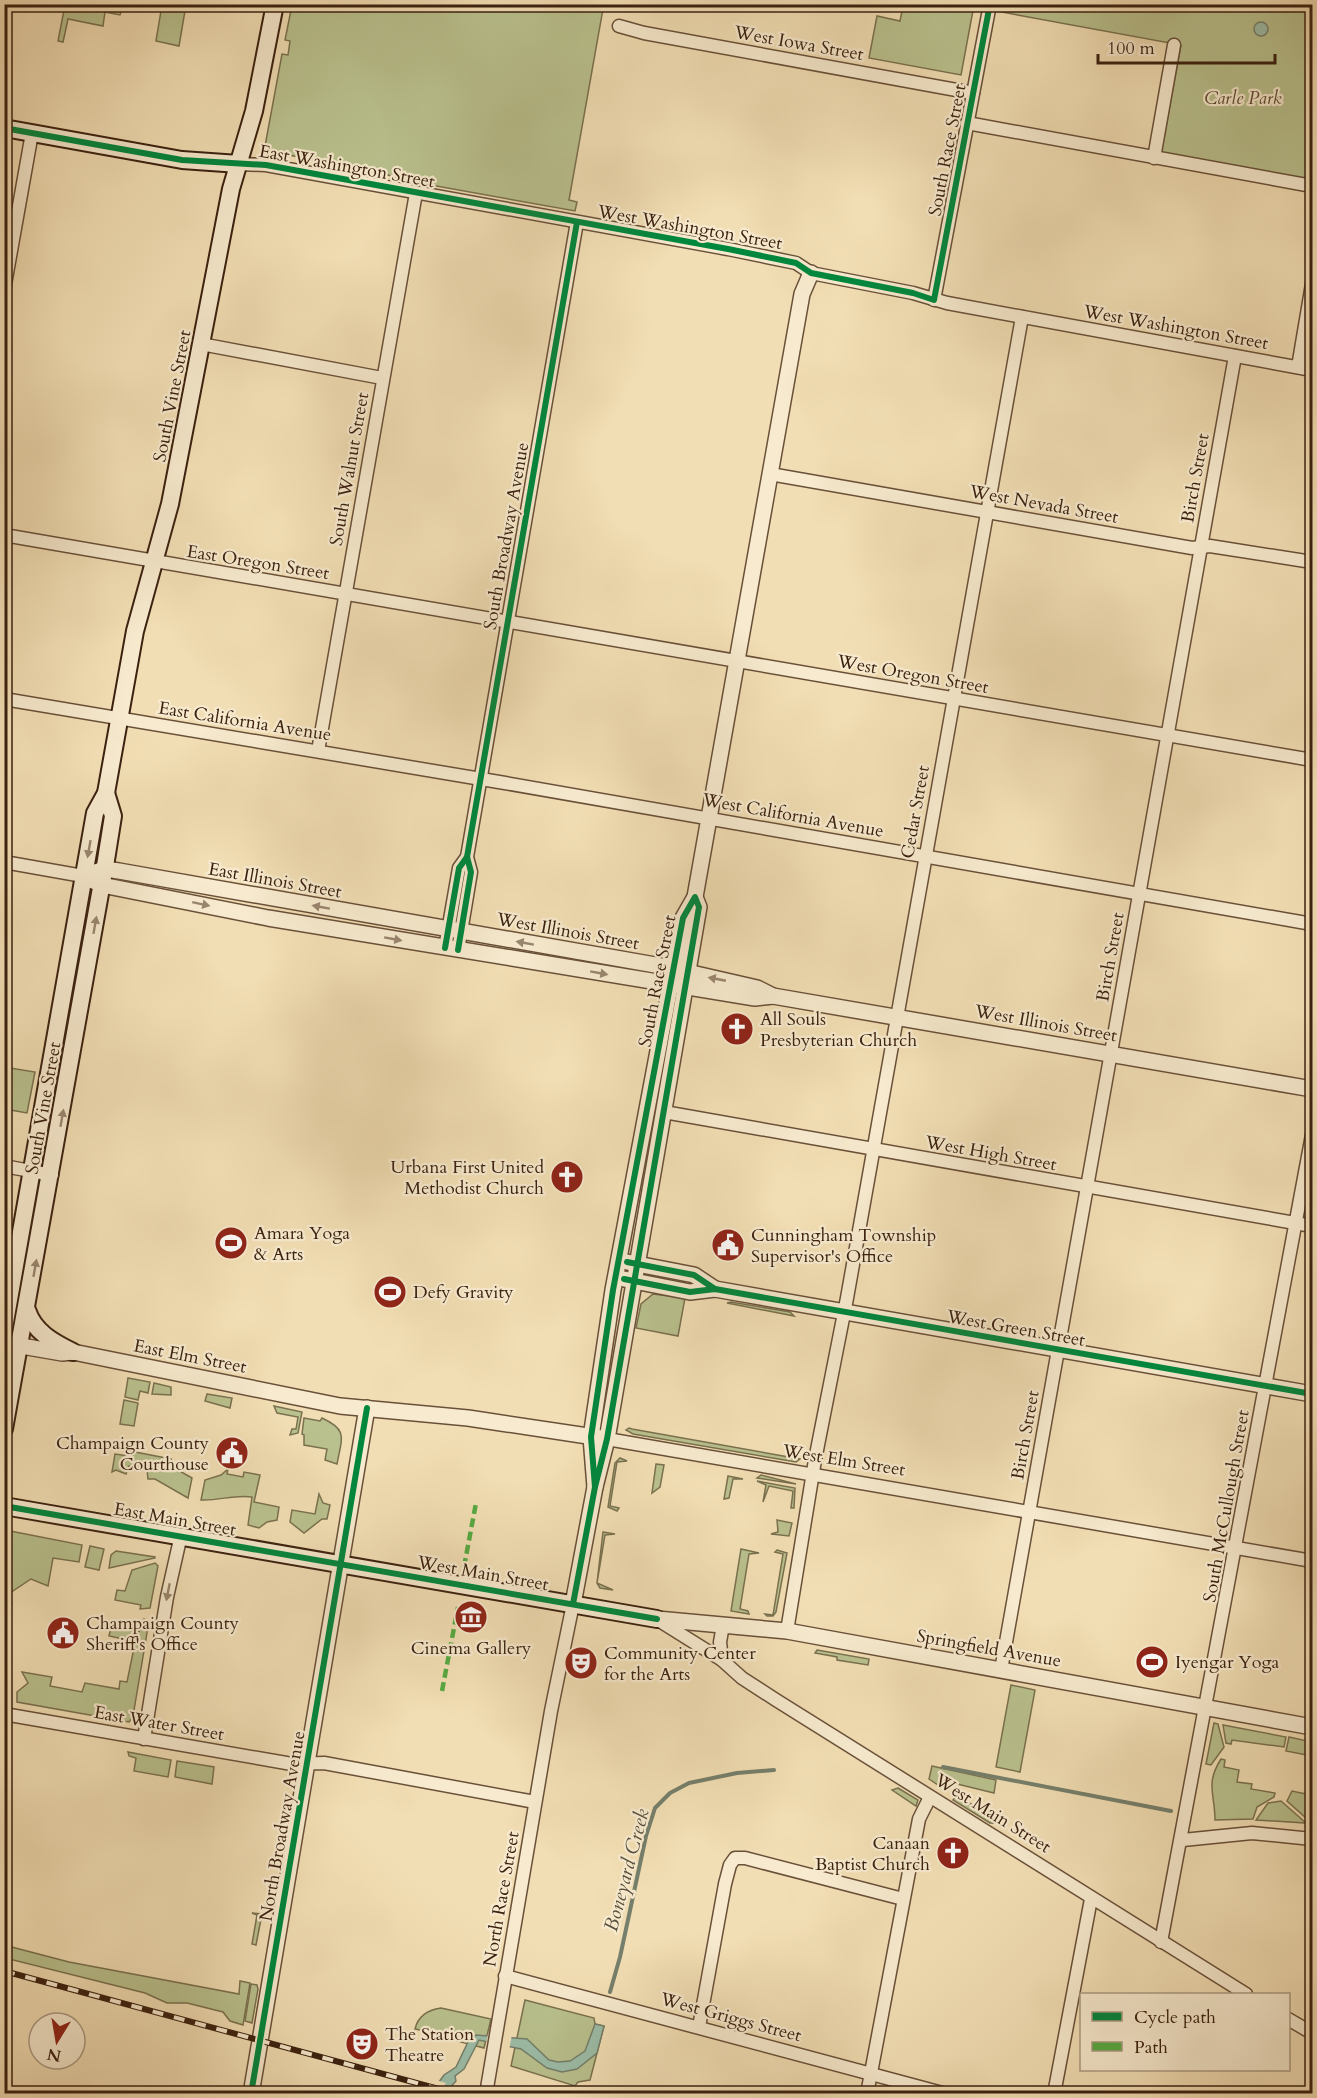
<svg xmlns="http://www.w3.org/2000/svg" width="1317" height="2098" font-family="Cardo,serif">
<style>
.green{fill:#b9c18e;stroke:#7a714f;stroke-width:1.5}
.water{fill:#9cbda8;stroke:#757f6b;stroke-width:1.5}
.pier{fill:#f2deb4}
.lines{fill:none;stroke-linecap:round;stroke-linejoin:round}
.stream{stroke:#757f6b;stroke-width:4}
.minor-casing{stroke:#695039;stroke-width:15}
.tertiary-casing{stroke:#695039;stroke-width:18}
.secondary-casing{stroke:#3b2110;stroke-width:20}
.minor{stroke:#f7eace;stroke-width:12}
.tertiary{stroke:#f7eace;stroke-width:15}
.secondary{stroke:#f7eace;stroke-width:16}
.rail-casing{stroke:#3b2110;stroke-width:6}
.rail{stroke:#f7eace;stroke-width:4;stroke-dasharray:11;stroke-linecap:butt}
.quiet{stroke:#55aa42;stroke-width:4.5;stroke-dasharray:9 4.5;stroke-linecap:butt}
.cycleway-casing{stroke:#f7eace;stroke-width:10}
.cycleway{stroke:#00873e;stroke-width:6}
.oneway{fill:#99866f}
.labels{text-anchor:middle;stroke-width:4.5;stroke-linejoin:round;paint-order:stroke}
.street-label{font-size:18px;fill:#3b2110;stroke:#f7eace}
.park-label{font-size:18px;font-style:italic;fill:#5a4930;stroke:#f7eace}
.poi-label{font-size:18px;fill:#3b2110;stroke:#f7eace;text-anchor:start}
.water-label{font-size:20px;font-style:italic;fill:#58503e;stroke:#f7eace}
</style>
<rect width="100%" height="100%" fill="#f2deb4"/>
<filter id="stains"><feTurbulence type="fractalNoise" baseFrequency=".00333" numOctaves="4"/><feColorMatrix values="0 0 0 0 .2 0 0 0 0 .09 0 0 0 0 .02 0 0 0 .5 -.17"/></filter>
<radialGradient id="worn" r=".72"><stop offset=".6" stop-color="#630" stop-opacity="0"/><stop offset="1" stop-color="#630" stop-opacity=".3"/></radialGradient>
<g class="green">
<polygon points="600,4 603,9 569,200 577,202 575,211 403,180 376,171 272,152 265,146 282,54 288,55 290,41 285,40 292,5"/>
<polygon points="997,4 1312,5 1312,183 1161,153 1181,45 996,11"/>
<polygon points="65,5 65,4 123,5 120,15 105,12 103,26 68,19 63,42 58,41"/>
<polygon points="162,5 186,5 179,46 156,41"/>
<polygon points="899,5 974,5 961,75 869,58 877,16 900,21 903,6"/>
<polygon points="4,1067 35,1072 27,1113 5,1109"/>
<polygon points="653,1294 685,1298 678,1336 636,1328 641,1304"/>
<polygon points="731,1302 790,1312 794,1316 727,1303"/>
<polygon points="128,1378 150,1382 148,1393 140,1391 138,1400 125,1397"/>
<polygon points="154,1383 171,1387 171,1395 152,1394"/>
<polygon points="207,1394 232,1398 230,1408 205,1401"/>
<polygon points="124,1400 138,1403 134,1426 120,1424"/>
<polygon points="274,1406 302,1412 298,1433 290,1435 292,1429 296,1429 298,1417 277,1413"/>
<path d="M304 1418 320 1421 322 1418C348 1430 342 1437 337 1464L325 1460 327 1449 304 1445V1435L302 1434Z"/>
<polygon points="629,1428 632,1429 800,1459 796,1462 633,1434 626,1430"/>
<polygon points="130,1451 171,1459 176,1469 192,1478 188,1498 155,1479 148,1479 147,1470 129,1466 126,1474 116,1470 112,1472 115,1454 129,1456"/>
<polygon points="620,1458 627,1461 617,1462 610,1506 619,1508 617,1511 608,1507 615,1463"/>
<polygon points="656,1464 664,1465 660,1487 652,1493"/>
<path d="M228 1469 227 1474 243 1477 244 1472 260 1475 254 1502 279 1507 277 1520 267 1522 259 1528 248 1525 252 1497C235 1494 219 1501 201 1500L205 1480 221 1475Z"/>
<polygon points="761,1475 796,1484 757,1478"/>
<polygon points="728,1476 743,1479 733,1479 729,1498 724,1499"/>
<polygon points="757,1481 795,1488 794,1508 791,1508 793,1491 769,1486 763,1502 766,1485"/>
<polygon points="319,1494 323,1503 330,1505 327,1519 322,1519 304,1533 290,1522 292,1510 315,1514"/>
<polygon points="777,1520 792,1523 789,1536 771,1534 778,1532"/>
<polygon points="5,1530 82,1545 79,1562 53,1558 48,1586 31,1579 7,1595 12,1603 5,1611"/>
<polygon points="603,1532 615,1534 605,1535 597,1583 613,1590 600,1588 597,1583"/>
<polygon points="90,1546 104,1549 99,1570 85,1567"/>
<polygon points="741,1549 759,1553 749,1554 740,1609 748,1611 749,1614 731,1611"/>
<polygon points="777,1550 787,1553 776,1612 773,1616 767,1616 765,1614 773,1615 783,1554 775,1552"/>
<polygon points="116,1551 155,1557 155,1558 109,1568 111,1555"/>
<polygon points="155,1563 158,1566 150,1608 140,1609 141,1605 115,1600 117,1590 125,1591 132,1570"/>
<polygon points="144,1619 149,1621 133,1716 129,1722 17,1702 17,1692 28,1683 22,1672 52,1677 50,1686 82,1692 85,1683 119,1689 120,1681 127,1682 134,1648 127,1647 128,1640 109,1636 111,1627 139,1632"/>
<polygon points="817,1650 869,1659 868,1665 837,1660 837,1657 815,1653"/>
<polygon points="1011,1685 1035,1690 1020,1772 996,1767"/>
<polygon points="1214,1723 1218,1724 1224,1747 1211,1765 1206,1764"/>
<polygon points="1223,1725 1286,1737 1284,1747 1232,1740 1231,1744 1226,1743"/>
<polygon points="1289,1737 1312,1742 1312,1756 1286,1751"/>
<polygon points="128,1752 171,1760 168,1777 134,1771 136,1758 129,1756"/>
<path d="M1221 1759 1225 1760 1224 1767 1239 1770 1237 1782 1252 1784 1251 1789 1275 1793 1274 1797 1257 1807 1253 1819 1215 1820C1215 1794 1205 1784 1221 1759Z"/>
<polygon points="177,1761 214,1767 212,1784 175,1777"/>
<polygon points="932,1766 996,1780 994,1793 945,1781 940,1782 938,1785 929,1779"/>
<polygon points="898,1788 918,1800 916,1806 892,1790"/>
<polygon points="1312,1788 1312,1819 1305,1817 1287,1801 1292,1791 1311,1795"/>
<polygon points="956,1795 996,1819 994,1823 990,1823 953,1800"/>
<polygon points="1281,1801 1306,1823 1256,1820 1268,1803"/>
<polygon points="252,1913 262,1914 256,1945 252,1944 257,1915"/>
<polygon points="4,1945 69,1962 239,1994 240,1981 250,1983 243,2025 230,2021 223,2012 187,2003 167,2003 145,1993 5,1958"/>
<polygon points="251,1984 257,1985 258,1989 252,2023 245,2021"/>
<polygon points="525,2000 594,2018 595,2024 604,2026 590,2080 578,2082 575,2086 511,2066"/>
<path d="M441 2008 491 2019 484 2048 457 2041V2038L415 2029C418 2016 427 2010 441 2008Z"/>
</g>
<g class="water">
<circle cx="1261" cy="29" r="7"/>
<polygon points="595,2024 604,2026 597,2053 577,2069 562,2072 547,2068 521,2049 479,2040 464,2069 455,2076 456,2081 445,2093 430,2094 444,2075 456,2067 468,2042 476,2035 527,2039 549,2060 558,2062 570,2061 585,2051"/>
</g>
<g class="pier">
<polygon points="488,2034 512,2035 509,2050 486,2044"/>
<polygon points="436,2080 446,2083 439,2093 427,2094"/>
</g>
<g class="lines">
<g class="stream">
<polyline points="943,1767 1171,1811"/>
<polyline points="610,1992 620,1957 646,1836 655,1808 670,1793 689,1783 737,1773 774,1770"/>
</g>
<g class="minor-casing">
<g id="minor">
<polyline points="619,26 644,33 973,93"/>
<polyline points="967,123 1312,186"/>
<polyline points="1154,158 1174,45"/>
<polyline points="239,164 266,165 728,249 796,263 811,273 913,293 947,303 1312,370"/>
<polyline points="4,290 32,133"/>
<polyline points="934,300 990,4"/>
<polyline points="201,344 382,378"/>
<polyline points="1298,367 1312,284"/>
<polyline points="770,474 1192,548 1210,546 1312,562"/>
<polyline points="4,535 1312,760"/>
<polyline points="4,699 505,783 1312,924"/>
<polyline points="318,751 416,193"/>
<polyline points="4,862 83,876"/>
<polyline points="445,948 459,868 467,857"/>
<polyline points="458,950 471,872 467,857 577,222"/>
<polyline points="664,1112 1312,1226"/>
<polyline points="4,1166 52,1175"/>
<polyline points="607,1439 1312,1561"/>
<polyline points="658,1620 722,1660 742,1678 776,1700 1246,1994"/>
<polyline points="787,1631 815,1460 847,1298 1022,317"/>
<polyline points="722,1660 720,1642 723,1625"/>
<polyline points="1001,1670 1235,356"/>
<polyline points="4,1714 292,1764 324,1763 535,1802"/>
<polyline points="144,1739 167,1597 181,1535"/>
<polyline points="1183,1840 1252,1833 1312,1839"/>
<polyline points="1161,1942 1312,1135"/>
<polyline points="505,1976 946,2094"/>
<polyline points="1288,2019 1312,2033"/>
<polyline points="699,2027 725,1884 730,1865 735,1858 745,1858 903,1899"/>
<polyline points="486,2094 551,1711 573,1604"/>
<polyline points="867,2094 919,1819 930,1797"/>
<polyline points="1054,2094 1091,1899"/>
</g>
</g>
<g class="tertiary-casing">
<g id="tertiary">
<polyline points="83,876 105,869 119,871 661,966 757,988 773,996 1312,1089"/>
<polyline points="91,880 102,885 268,918 755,998 773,996"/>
<polyline points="627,1262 694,1275 715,1289"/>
<polyline points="624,1279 690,1292 715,1289 1312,1394"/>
<polyline points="4,1343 62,1353 73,1352 340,1406 468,1418 601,1438"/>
<polyline points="595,1487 591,1437 613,1290 683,918 695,897 802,294 811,273"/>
<polyline points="573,1604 595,1487 607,1439 699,907 695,897"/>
<polyline points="657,1619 787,1631 1312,1727"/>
<polyline points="251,2094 367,1408"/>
</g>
</g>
<g class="secondary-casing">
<g id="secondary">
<polyline points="4,128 182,160 239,164"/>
<path d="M27 1310C34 1332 53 1342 73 1352"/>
<polyline points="4,1328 95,813 106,793 135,631 170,504 231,189 254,111 275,4"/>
<polyline points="4,1429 106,860 113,816 106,793"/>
<polyline points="4,1506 657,1619"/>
</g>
</g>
<use href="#minor" class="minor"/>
<use href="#tertiary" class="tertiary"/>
<use href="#secondary" class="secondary"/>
<g class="rail-casing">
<polyline id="rail" points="4,1971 457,2094"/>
</g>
<use href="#rail" class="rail"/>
<g class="quiet">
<polyline points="464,1567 476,1503"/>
<polyline points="442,1691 458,1607"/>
</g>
<g class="cycleway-casing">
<g id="cycleway">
<polyline points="4,128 182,160 266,165 728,249 796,263 811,273 913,293 934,300 990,4"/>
<polyline points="445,948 459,868 467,857"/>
<polyline points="458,950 471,872 467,857 577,222"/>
<polyline points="627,1262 694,1275 715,1289"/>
<polyline points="624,1279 690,1292 715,1289 1312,1394"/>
<polyline points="4,1506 657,1619"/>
<polyline points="573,1604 595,1487 607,1439 699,907 695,897 683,918 613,1290 591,1437 595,1487"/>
<polyline points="251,2094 367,1408"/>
</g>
</g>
<use href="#cycleway" class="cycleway"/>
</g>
<defs><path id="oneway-solid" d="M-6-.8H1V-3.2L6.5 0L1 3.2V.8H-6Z" transform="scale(1.5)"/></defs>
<g class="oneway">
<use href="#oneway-solid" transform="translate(89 849) rotate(100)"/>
<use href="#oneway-solid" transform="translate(201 904) rotate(12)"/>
<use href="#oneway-solid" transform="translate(321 907) rotate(-170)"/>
<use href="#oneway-solid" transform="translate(95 925) rotate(-80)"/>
<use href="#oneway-solid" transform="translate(393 939) rotate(10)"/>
<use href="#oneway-solid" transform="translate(525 943) rotate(-170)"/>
<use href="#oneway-solid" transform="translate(599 973) rotate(10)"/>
<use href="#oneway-solid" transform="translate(717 979) rotate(-169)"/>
<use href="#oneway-solid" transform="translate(62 1118) rotate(-80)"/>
<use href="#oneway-solid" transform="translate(35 1268) rotate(-80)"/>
<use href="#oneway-solid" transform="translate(168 1592) rotate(101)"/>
</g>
<defs>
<g id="church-disc" transform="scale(1.725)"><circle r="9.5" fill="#8f2418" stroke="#f7eace"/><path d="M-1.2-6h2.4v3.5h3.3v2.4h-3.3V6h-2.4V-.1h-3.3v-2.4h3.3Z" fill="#fff"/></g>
<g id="stadium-disc" transform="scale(1.725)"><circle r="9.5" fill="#8f2418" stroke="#f7eace"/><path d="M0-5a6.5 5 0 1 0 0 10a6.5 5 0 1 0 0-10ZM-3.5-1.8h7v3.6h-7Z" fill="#fff"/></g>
<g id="civic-disc" transform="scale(1.725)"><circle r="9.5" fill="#8f2418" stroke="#f7eace"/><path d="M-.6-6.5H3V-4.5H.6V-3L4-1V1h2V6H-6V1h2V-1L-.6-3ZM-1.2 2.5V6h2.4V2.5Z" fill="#fff"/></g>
<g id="museum-disc" transform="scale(1.725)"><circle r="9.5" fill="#8f2418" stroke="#f7eace"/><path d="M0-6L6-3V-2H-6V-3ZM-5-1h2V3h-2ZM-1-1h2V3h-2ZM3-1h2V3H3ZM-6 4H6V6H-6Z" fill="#fff"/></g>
<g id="theatre-disc" transform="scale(1.725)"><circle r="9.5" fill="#8f2418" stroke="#f7eace"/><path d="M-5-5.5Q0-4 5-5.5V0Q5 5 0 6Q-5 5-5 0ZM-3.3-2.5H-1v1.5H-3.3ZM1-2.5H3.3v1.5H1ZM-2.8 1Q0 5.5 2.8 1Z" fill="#fff"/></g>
</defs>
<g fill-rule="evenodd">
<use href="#church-disc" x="737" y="1029"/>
<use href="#church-disc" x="567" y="1177"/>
<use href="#stadium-disc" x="231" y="1243"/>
<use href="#civic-disc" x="728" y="1245"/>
<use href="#stadium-disc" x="390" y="1292"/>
<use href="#civic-disc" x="232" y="1453"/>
<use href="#museum-disc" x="471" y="1617"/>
<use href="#civic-disc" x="63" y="1633"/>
<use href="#stadium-disc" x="1152" y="1662"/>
<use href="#theatre-disc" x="581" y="1663"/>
<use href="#church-disc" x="953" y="1853"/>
<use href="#theatre-disc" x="362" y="2044"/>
</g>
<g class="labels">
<g class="street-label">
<text transform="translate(799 43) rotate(10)" y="6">West Iowa Street</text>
<text transform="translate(947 150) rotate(-79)" y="6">South Race Street</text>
<text transform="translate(347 166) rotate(10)" y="6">East Washington Street</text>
<text transform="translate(690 227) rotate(10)" y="6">West Washington Street</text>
<text transform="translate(1176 327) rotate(10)" y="6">West Washington Street</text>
<text transform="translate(172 396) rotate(-79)" y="6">South Vine Street</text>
<text transform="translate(349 469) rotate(-80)" y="6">South Walnut Street</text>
<text transform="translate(1195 478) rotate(-80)" y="6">Birch Street</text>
<text transform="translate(1044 504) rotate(10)" y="6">West Nevada Street</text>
<text transform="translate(506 536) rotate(-80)" y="6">South Broadway Avenue</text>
<text transform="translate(258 562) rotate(9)" y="6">East Oregon Street</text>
<text transform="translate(913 674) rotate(10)" y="6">West Oregon Street</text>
<text transform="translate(245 721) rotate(9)" y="6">East California Avenue</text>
<text transform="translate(915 812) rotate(-80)" y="6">Cedar Street</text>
<text transform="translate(793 815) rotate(10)" y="6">West California Avenue</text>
<text transform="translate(275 880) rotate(10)" y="6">East Illinois Street</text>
<text transform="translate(568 931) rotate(10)" y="6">West Illinois Street</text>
<text transform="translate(1110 957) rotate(-80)" y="6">Birch Street</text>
<text transform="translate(657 981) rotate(-79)" y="6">South Race Street</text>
<text transform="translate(1046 1023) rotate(10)" y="6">West Illinois Street</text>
<text transform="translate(43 1108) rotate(-80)" y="6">South Vine Street</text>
<text transform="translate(991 1153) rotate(10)" y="6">West High Street</text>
<text transform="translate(1016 1328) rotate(10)" y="6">West Green Street</text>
<text transform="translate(190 1356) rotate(11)" y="6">East Elm Street</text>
<text transform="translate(1025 1435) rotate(-80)" y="6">Birch Street</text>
<text transform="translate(844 1460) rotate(9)" y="6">West Elm Street</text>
<text transform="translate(1226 1506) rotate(-80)" y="6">South McCullough Street</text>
<text transform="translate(175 1519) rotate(10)" y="6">East Main Street</text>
<text transform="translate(483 1573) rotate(10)" y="6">West Main Street</text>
<text transform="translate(989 1648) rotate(10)" y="6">Springfield Avenue</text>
<text transform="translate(159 1723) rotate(10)" y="6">East Water Street</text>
<text transform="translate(993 1813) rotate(32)" y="6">West Main Street</text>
<text transform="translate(282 1826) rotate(-80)" y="6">North Broadway Avenue</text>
<text transform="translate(501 1899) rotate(-80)" y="6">North Race Street</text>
<text transform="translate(731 2017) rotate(15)" y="6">West Griggs Street</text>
</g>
<g class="park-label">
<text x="1243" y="104">Carle Park</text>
</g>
<g class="poi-label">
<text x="760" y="1025">All Souls<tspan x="760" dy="21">Presbyterian Church</tspan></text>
<text x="544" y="1173" text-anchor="end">Urbana First United<tspan x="544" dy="21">Methodist Church</tspan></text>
<text x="254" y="1239">Amara Yoga<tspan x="254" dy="21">&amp; Arts</tspan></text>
<text x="751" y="1241">Cunningham Township<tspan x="751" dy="21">Supervisor's Office</tspan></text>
<text x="413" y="1298">Defy Gravity</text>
<text x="209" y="1449" text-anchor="end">Champaign County<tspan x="209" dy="21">Courthouse</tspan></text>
<text x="86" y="1629">Champaign County<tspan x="86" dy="21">Sheriff's Office</tspan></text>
<text x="471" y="1654" text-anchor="middle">Cinema Gallery</text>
<text x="604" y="1659">Community Center<tspan x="604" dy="21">for the Arts</tspan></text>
<text x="1175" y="1668">Iyengar Yoga</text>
<text x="930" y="1849" text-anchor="end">Canaan<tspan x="930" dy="21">Baptist Church</tspan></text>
<text x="385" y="2040">The Station<tspan x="385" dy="21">Theatre</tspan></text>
</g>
<g class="water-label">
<text transform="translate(626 1870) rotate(-75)" y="7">Boneyard Creek</text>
</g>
</g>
<rect width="1317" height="2098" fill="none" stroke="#f2deb4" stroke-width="24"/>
<rect x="6" y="6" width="1305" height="2086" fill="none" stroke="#3b2110" stroke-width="3"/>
<rect x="12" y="12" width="1293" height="2074" fill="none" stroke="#3b2110" stroke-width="1.5"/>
<rect x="1080" y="1993" width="210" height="78" fill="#f7eace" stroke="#ac9a82" stroke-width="1.5"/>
<rect x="1092" y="2012" width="30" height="9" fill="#00873e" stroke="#ac9a82" stroke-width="1.5"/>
<text x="1134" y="2023" font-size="18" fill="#3b2110">Cycle path</text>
<rect x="1092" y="2042" width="30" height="9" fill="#55aa42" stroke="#ac9a82" stroke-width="1.5"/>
<text x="1134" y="2053" font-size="18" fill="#3b2110">Path</text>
<g transform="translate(57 2041) rotate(191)"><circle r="28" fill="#f7eace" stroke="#ac9a82" stroke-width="1.5"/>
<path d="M0-4.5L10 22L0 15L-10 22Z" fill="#8f2418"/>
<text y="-9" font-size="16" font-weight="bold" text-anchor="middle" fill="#3b2110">N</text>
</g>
<path d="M1098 54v9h177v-9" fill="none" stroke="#3b2110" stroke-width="3"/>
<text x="1107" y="54" font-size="18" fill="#3b2110" stroke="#f7eace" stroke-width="4.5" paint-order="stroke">100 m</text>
<rect width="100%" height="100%" filter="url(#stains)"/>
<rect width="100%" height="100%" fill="url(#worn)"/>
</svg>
